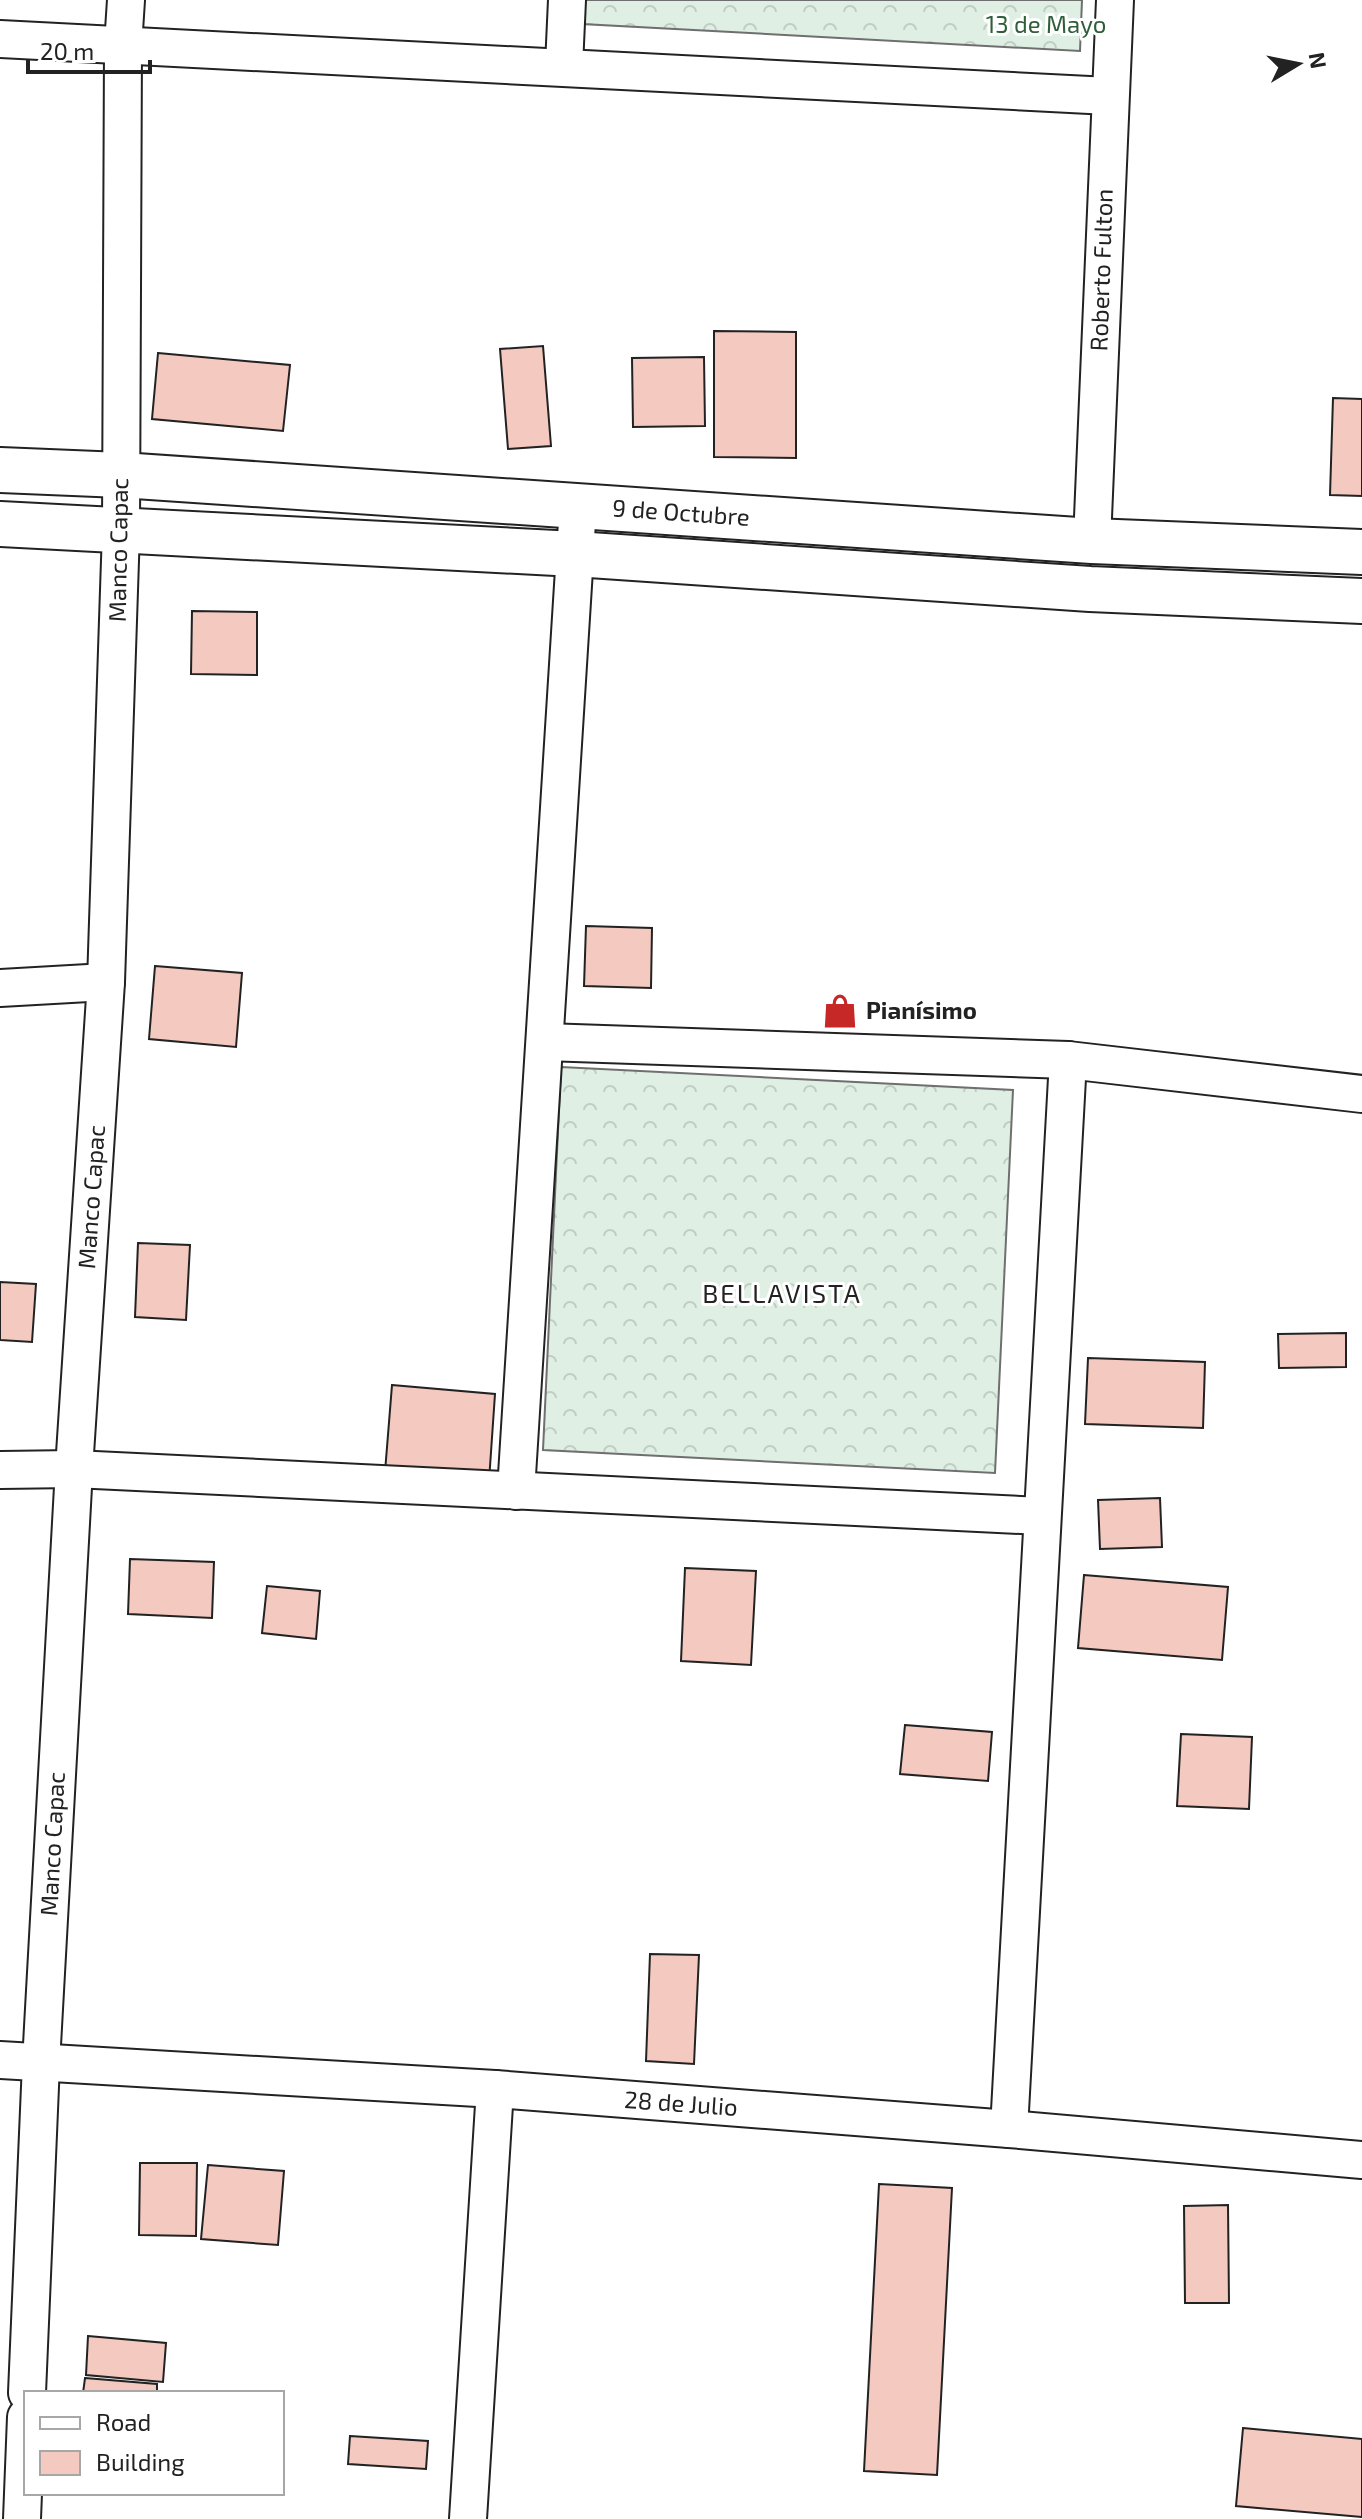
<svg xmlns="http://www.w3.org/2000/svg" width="1362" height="2519" font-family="'Exo 2',sans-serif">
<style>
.forest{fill:url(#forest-crowns);stroke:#6f6f6f;stroke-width:2}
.building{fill:#f3c9c0;stroke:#222;stroke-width:2}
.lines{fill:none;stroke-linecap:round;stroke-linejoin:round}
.street-casing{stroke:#222;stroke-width:40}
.secondary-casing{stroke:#222;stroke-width:48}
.street{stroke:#fff;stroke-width:36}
.secondary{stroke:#fff;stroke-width:44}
.labels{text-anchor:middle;stroke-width:6;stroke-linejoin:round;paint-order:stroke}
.park-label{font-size:24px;fill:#2f5e38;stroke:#fff}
.street-label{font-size:24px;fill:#222;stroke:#fff}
.poi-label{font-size:24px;font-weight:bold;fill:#222;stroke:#fff;text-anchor:start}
.neighbourhood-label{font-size:26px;letter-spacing:2px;fill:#222;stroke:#fff}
</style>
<defs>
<pattern id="forest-crowns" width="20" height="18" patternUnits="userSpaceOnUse" patternTransform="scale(2)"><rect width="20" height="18" fill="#e0efe3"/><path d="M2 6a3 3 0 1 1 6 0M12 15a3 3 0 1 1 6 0" fill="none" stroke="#c0cdc2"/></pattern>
</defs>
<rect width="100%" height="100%" fill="#fff"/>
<g class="forest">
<polygon points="585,0 1082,0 1080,51 582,24"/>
<polygon points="561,1067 1013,1090 995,1473 543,1450"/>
</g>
<g class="building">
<polygon points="714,331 796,332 796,458 714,457"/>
<polygon points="543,346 551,446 508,449 500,349"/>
<polygon points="158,353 290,365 283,431 152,419"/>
<polygon points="704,357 705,426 633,427 632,358"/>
<polygon points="1333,398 1362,399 1362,496 1330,495"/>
<polygon points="192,611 257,612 257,675 191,674"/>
<polygon points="586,926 652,928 651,988 584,986"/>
<polygon points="155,966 242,973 236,1047 149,1039"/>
<polygon points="138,1243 190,1245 186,1320 135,1317"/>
<polygon points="0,1282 36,1284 32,1342 0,1340"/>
<polygon points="1346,1333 1346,1367 1279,1368 1278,1334"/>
<polygon points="1088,1358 1205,1362 1203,1428 1085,1424"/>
<polygon points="392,1385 495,1394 489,1481 385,1472"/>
<polygon points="1160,1498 1162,1547 1100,1549 1098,1500"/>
<polygon points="130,1559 214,1562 212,1618 128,1614"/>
<polygon points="685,1568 756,1571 751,1665 681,1661"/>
<polygon points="1084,1575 1228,1587 1222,1660 1078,1648"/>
<polygon points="267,1586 320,1591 316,1639 262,1633"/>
<polygon points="905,1725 992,1732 988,1781 900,1774"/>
<polygon points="1181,1734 1252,1737 1249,1809 1177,1806"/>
<polygon points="650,1954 699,1955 694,2064 646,2061"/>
<polygon points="140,2163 197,2163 196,2236 139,2235"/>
<polygon points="208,2165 284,2171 278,2245 201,2239"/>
<polygon points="879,2184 952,2188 937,2475 864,2471"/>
<polygon points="1228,2205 1229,2303 1185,2303 1184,2206"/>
<polygon points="88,2336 166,2343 163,2382 86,2375"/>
<polygon points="85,2378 157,2384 157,2393 83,2393"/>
<polygon points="1243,2428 1362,2439 1362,2517 1236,2506"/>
<polygon points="350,2436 428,2441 426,2469 348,2464"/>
</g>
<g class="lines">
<g class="street-casing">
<g id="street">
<polyline points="0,39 1109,96"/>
<polyline points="564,66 567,0"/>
<polyline points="1092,541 1115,0"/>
<polyline points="0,988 106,982"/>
<polyline points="545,1042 1068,1060 1362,1094"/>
<polyline points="0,1470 74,1469 1041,1516"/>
<polyline points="516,1491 578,506"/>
<polyline points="0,2060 495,2089 1009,2129 1362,2160"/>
<polyline points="1009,2129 1068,1060"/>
<polyline points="27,2393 41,2063 74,1469 106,982 121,530 123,46 126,0"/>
<polyline points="22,2519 26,2417"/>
<polyline points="468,2519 495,2089"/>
</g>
</g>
<g class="secondary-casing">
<g id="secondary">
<polyline points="0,470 121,475 1092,541 1362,552"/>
<polyline points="0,524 575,554 1090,589 1362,601"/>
</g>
</g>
<use href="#street" class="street"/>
<use href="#secondary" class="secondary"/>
</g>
<defs>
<g id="shop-bare" transform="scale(2.76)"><path d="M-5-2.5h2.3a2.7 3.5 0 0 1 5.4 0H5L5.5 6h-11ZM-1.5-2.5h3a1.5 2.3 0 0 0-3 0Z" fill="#c62828" stroke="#fff" stroke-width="2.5" paint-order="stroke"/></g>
</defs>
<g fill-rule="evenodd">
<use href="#shop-bare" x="840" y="1011"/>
</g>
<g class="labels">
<g class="park-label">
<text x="1046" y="33">13 de Mayo</text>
</g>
<g class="street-label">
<text transform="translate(1102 270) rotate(-88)" y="8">Roberto Fulton</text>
<text transform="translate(681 513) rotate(4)" y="8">9 de Octubre</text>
<text transform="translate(119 550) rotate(-89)" y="8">Manco Capac</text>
<text transform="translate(92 1197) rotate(-86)" y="8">Manco Capac</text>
<text transform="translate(53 1844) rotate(-87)" y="8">Manco Capac</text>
<text transform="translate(681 2104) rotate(4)" y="8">28 de Julio</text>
</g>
<g class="poi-label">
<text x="866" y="1019">Pianísimo</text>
</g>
<g class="neighbourhood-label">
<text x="782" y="1303">BELLAVISTA</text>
</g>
</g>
<rect x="24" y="2391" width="260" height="104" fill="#ffffff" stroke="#a7a7a7" stroke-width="2"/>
<rect x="40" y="2417" width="40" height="12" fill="#ffffff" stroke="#a7a7a7" stroke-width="2"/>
<text x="96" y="2431" font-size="24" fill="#222222">Road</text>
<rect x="40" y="2451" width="40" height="24" fill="#f3c9c0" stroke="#a7a7a7" stroke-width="2"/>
<text x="96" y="2471" font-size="24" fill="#222222">Building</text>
<g transform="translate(1298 64) rotate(80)" stroke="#ffffff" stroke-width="6" paint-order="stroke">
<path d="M0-6L14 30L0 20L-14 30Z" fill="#222222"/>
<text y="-12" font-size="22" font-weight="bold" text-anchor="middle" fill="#222222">N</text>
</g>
<path d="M28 60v12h122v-12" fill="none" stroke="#222222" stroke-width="4"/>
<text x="40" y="60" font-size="24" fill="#222222" stroke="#ffffff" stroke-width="6" paint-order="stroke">20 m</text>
</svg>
